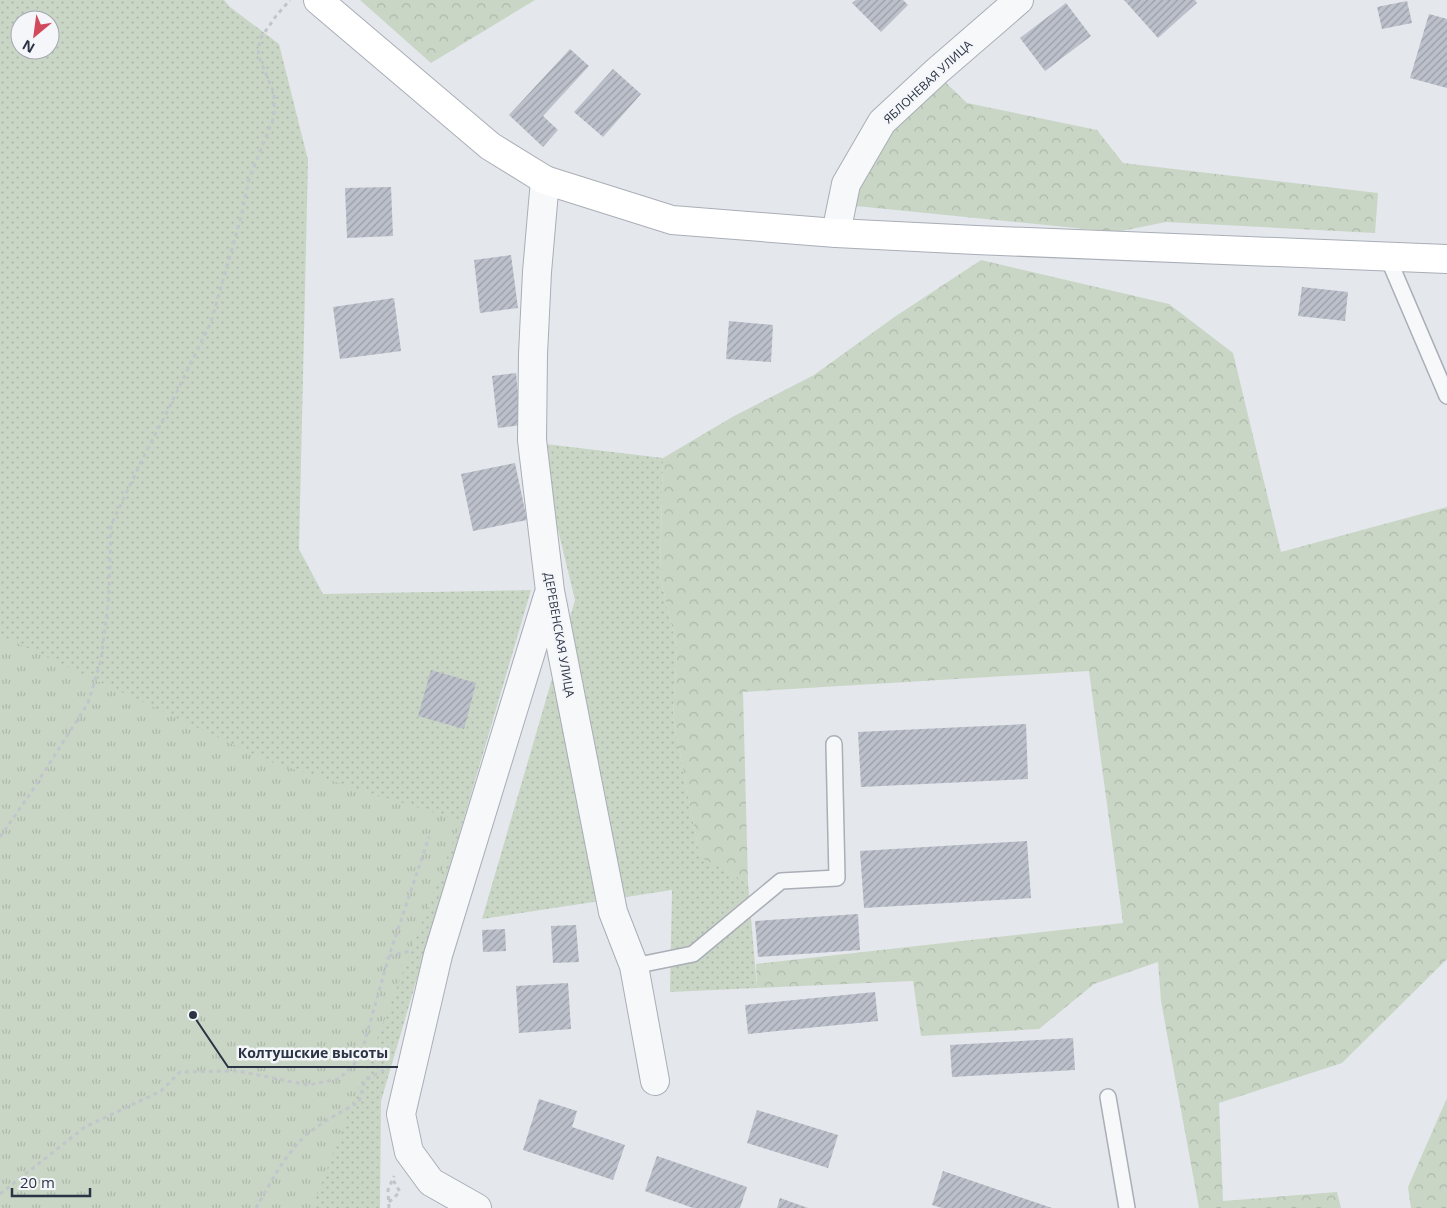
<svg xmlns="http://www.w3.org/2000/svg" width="1447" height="1208" font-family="'Open Sans',sans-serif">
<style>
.grass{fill:url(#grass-dots);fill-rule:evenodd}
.forest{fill:url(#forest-crowns)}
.park{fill:url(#park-tufts)}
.building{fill:url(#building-hatch)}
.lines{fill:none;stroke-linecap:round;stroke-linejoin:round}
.lane-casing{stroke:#a9aeb7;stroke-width:18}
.street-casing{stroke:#a9aeb7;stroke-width:30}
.secondary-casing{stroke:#a9aeb7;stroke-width:30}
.path{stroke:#c2c5cb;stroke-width:3;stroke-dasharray:4 4;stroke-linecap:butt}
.lane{stroke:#f7f8fa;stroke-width:15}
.street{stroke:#f7f8fa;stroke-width:28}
.secondary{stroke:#fff;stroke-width:28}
.labels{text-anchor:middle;stroke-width:5;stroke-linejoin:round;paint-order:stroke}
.street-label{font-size:12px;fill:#2b3445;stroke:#f4f6f9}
.leader{fill:none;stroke:#2b3445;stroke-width:2}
.callout-dot{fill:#2b3445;stroke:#f4f6f9;stroke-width:2}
.callout-label{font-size:14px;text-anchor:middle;font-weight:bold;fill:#2b3445;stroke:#f4f6f9;stroke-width:5;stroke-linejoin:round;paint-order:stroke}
</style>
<defs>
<pattern id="grass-dots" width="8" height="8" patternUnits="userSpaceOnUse" patternTransform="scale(1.25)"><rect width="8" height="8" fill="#c9d6c5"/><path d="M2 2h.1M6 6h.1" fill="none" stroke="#adb8ab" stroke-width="1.8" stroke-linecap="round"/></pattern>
<pattern id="forest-crowns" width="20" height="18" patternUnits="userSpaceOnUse" patternTransform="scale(1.25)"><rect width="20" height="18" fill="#c9d6c5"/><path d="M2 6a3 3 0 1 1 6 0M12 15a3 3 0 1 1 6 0" fill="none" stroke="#adb8ab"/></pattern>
<pattern id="park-tufts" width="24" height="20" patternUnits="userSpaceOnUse" patternTransform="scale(1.25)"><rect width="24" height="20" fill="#c9d6c5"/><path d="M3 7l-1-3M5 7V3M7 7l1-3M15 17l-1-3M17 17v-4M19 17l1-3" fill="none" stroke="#adb8ab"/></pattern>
<pattern id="building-hatch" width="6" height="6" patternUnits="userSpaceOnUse" patternTransform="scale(1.25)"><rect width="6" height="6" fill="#bbc0ca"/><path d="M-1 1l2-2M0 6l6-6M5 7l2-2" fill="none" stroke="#989da6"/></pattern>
</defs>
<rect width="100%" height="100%" fill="#e4e7ec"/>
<g class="grass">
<path d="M0 0H224L230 7 279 44 308 160 299 549 323 594 531 590 381 1101 380 1208H0ZM20 20H50V50H20Z"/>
<polygon points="537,443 663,458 660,576 677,648 673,717 700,856 748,883 757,988 670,992 672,890 482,919 575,600"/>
</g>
<g class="forest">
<polygon points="360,0 535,0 431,63"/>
<polygon points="944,81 967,103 1097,130 1123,163 1378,193 1375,233 1166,222 1116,232 846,205 890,129"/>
<polygon points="981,260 1169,304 1233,353 1281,552 1447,507 1447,959 1342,1063 1219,1103 1223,1201 1337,1192 1341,1208 1199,1208 1161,1001 1158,962 1094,984 1039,1029 921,1036 913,981 757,988 756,964 1123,923 1089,671 743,692 748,883 700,857 673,717 677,648 660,576 663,458 734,416 814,375 893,318"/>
<polygon points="1447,1098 1447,1208 1411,1208 1408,1187"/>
</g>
<polygon class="park" points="0,632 6,638 268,761 461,821 312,1208 0,1208"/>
<g class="building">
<polygon points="856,0 903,0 908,5 881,32 852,3"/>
<polygon points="1124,0 1195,0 1197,3 1158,38"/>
<polygon points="1407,1 1412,23 1382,29 1377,7"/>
<polygon points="1066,3 1091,36 1045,71 1020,38"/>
<polygon points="1429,14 1447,19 1447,88 1410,78"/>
<polygon points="570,49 589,66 543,116 558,130 543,147 509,115"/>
<polygon points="613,69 641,94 603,137 574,112"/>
<polygon points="391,187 393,236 347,238 345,188"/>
<polygon points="511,255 518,308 480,313 474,260"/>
<polygon points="1302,287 1348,292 1345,321 1298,316"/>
<polygon points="394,298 401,351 340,359 333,307"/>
<polygon points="729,321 773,325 771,362 726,359"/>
<polygon points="516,373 521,425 498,428 492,376"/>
<polygon points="515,463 527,520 473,531 461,474"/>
<polygon points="431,670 476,683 464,729 418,716"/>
<polygon points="1026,724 1028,779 861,787 858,732"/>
<polygon points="1027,841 1031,898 864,908 860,851"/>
<polygon points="858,914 860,950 758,957 755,921"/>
<polygon points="576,925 579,962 553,963 551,926"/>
<polygon points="505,929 506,951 483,952 482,930"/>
<polygon points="568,983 571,1029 519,1033 516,986"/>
<polygon points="875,992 878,1021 748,1034 745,1005"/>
<polygon points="1073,1038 1075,1070 952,1077 950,1045"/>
<polygon points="539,1099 577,1111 572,1127 625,1145 613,1180 523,1150"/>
<polygon points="757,1110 838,1135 828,1168 747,1143"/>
<polygon points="657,1156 747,1187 740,1208 693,1208 645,1191"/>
<polygon points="943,1171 1052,1208 942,1208 932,1205"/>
<polygon points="780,1198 808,1208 777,1208"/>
</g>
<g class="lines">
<g class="lane-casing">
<g id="lane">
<polyline points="1388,258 1447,396"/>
<polyline points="634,966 693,954 781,881 837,878 834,744"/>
<polyline points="1108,1097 1127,1208"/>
</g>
</g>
<g class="street-casing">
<g id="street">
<polyline points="545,180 537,272 533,354 532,440 550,591 613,912 634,966 655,1081"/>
<polyline points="836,233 846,184 882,122 937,71 1019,0"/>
<polyline points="477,1208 431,1182 409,1152 401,1114 438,955 548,596"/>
</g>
</g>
<g class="secondary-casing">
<polyline id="secondary" points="318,0 490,146 545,180 672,220 836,233 976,240 1447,259"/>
</g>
<g class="path">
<polyline points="0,837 32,791 88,703 101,660 109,596 111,525 142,460 169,408 211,322 241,217 249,179 274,117 274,93 258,55 260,39 276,16 290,0"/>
<polyline points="389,956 411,951"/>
<polyline points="0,1194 85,1127 161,1091 180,1072 238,1071 308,1085 339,1079 360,1058 389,956 429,837"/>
<polyline points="389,1202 400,1192 393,1180"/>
<path d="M256 1208C269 1185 282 1160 301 1140 314 1126 341 1112 359 1102L365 1080 384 1070"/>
<polyline points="389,1208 388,1190 394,1176"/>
</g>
<use href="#lane" class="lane"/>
<use href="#street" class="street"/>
<use href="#secondary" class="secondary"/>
</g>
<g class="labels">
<g class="street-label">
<text transform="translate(928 82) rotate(-43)" y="4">ЯБЛОНЕВАЯ УЛИЦА</text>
<text transform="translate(559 635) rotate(80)" y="4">ДЕРЕВЕНСКАЯ УЛИЦА</text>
</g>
</g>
<path class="leader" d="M193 1015L228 1067H398"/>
<circle class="callout-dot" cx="193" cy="1015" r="5"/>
<g class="callout-label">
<text x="313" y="1058">Колтушские высоты</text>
</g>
<g transform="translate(35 35) rotate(209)"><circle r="24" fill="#f4f6f9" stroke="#a4a8b1"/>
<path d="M0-4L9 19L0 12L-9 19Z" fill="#d1495b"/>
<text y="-8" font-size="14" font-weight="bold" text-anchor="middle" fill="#2b3445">N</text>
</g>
<path d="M12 1188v8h78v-8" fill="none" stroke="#2b3445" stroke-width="2.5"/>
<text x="20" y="1188" font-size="15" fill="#2b3445" stroke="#f4f6f9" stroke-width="4" paint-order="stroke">20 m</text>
</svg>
